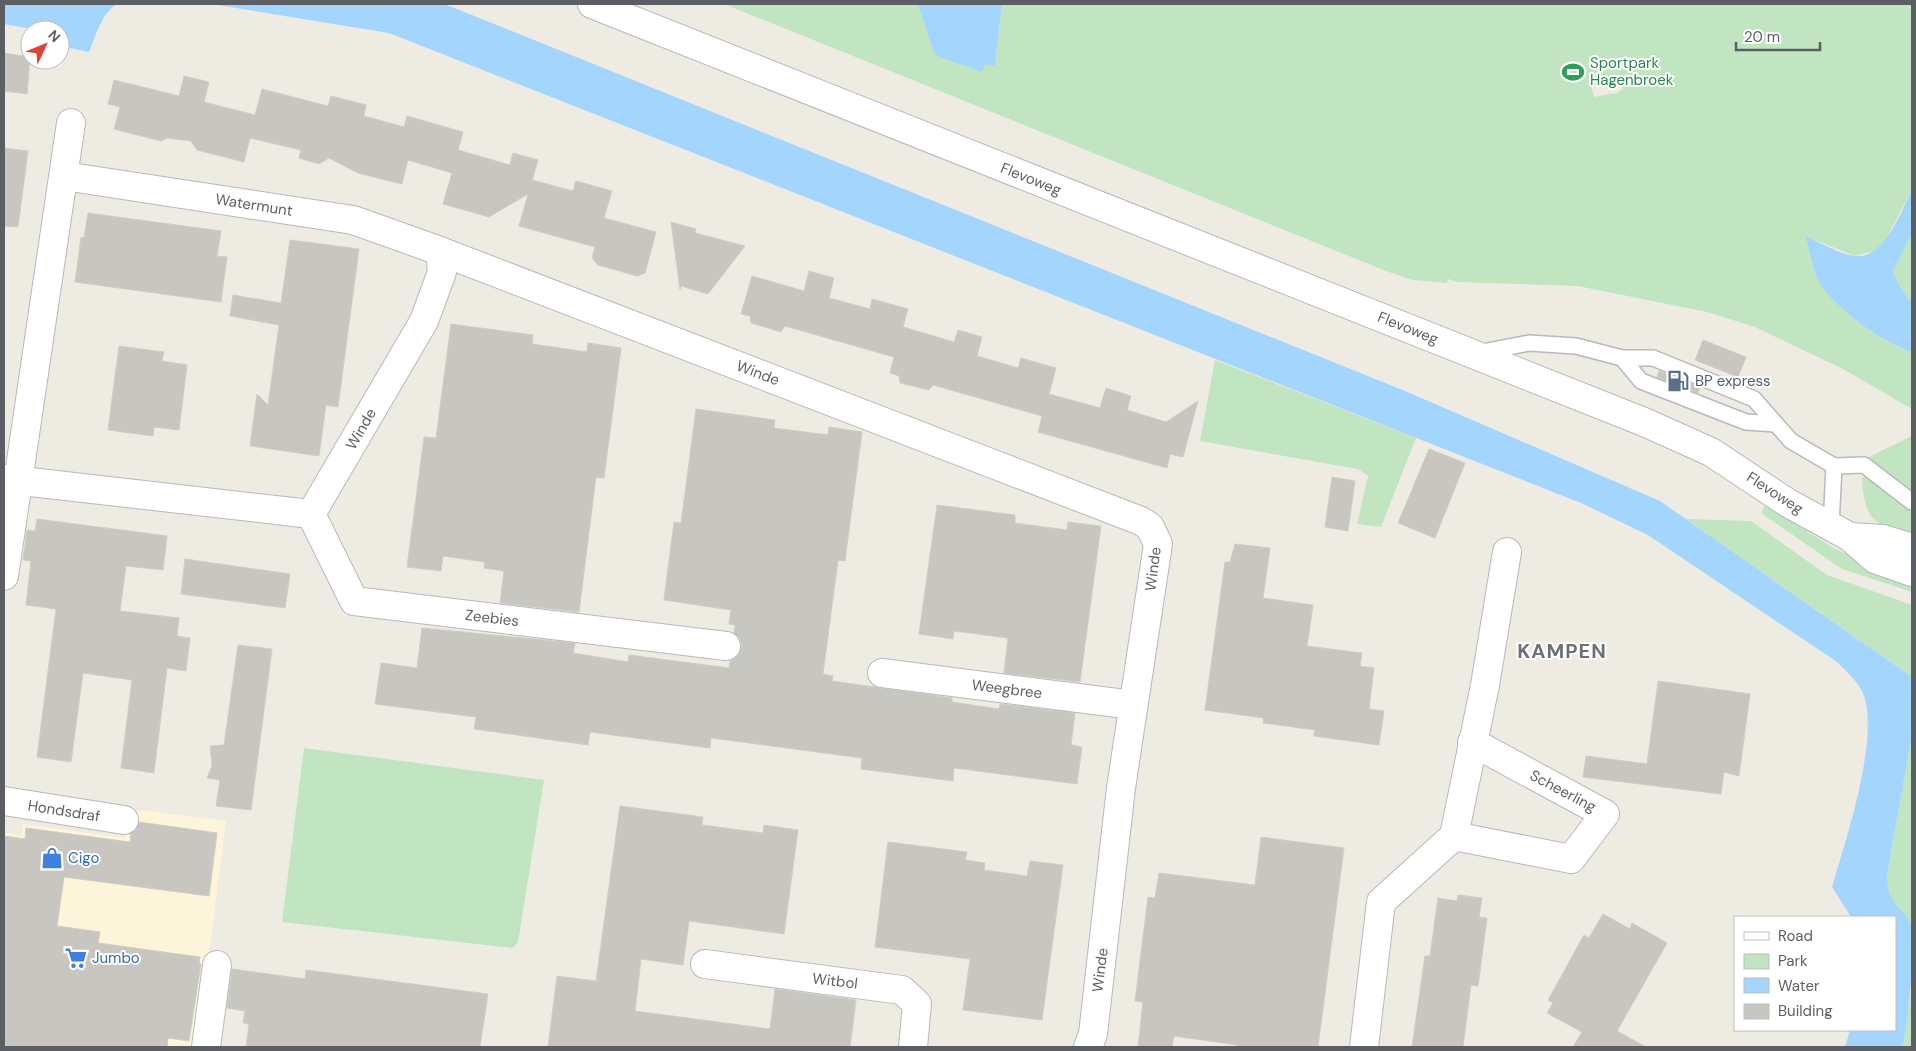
<svg xmlns="http://www.w3.org/2000/svg" width="1916" height="1051" font-family="'DM Sans',sans-serif">
<style>
.commercial{fill:#fdf5d9}
.green{fill:#c0e5c0;fill-rule:evenodd}
.water{fill:#a4d6fd}
.building{fill:#c8c6c0;stroke:#d2cdc2}
.lines{fill:none;stroke-linecap:round;stroke-linejoin:round}
.service-casing{stroke:#b6b9bd;stroke-width:18}
.minor-casing{stroke:#b6b9bd;stroke-width:30}
.secondary-casing{stroke:#b5b8bd;stroke-width:30}
.service{stroke:#fff;stroke-width:15}
.minor{stroke:#fff;stroke-width:28}
.secondary{stroke:#fff;stroke-width:28}
.labels{text-anchor:middle;stroke-width:4;stroke-linejoin:round;paint-order:stroke}
.leisure-label{font-size:15px;fill:#27864d;stroke:#fff;text-anchor:start}
.street-label{font-size:15px;fill:#5b5f64;stroke:#fff}
.service-label{font-size:15px;fill:#4e5e75;stroke:#fff;text-anchor:start}
.shop-label{font-size:15px;fill:#366cbe;stroke:#fff;text-anchor:start}
.district-label{font-size:20px;font-weight:bold;letter-spacing:1px;fill:#6c7176;stroke:#fff}
</style>
<rect width="100%" height="100%" fill="#eeebe3"/>
<polygon class="commercial" points="141,810 226,821 197,1047 4,1047 4,833 21,835 23,824 125,838 130,816"/>
<g class="green">
<path d="M724 4H918L933 51 982 72 985 63 995 66 1002 4H1912V189L1884 243 1874 251 1855 256 1805 236C1810 250 1812 272 1821 284 1840 311 1881 343 1912 352V409L1843 369 1755 327 1707 312 1578 286 1457 282 1448 279 1447 283 1413 280 1386 271ZM1615 79 1623 89 1617 93 1594 97 1591 86Z"/>
<polygon points="1912,233 1912,304 1899,285 1893,270"/>
<polygon points="1215,360 1416,438 1381,527 1357,524 1368,476 1358,469 1200,441"/>
<polygon points="1912,436 1912,492 1867,458"/>
<path d="M1865 476 1912 510V539C1875 524 1864 521 1862 478Z"/>
<polygon points="1765,505 1837,550 1912,580 1912,592 1842,569 1761,513"/>
<polygon points="1686,519 1751,521 1827,575 1912,605 1912,677"/>
<polygon points="1912,735 1912,929 1900,908 1891,900 1887,892 1887,875"/>
<polygon points="304,748 544,780 518,942 513,948 282,922"/>
<polygon points="1912,985 1912,1047 1903,1047"/>
</g>
<g class="water">
<path d="M4 4H117C101 14 96 35 89 52L60 46V30H37L4 24Z"/>
<path d="M212 4H443L452 7 1405 391 1660 501 1912 677V735L1887 875C1887 910 1904 902 1912 928 1914 935 1912 945 1912 952 1912 984 1908 1015 1903 1047H1845L1850 1030H1895V917H1851L1832 887C1845 842 1882 734 1862 691 1856 680 1846 671 1837 662L1648 535 1581 503 389 33Z"/>
<polygon points="918,4 1002,4 995,66 985,64 982,72 939,57 933,51"/>
<path d="M1912 189V233L1893 271 1899 285 1912 304V352C1882 343 1838 310 1820 284 1812 271 1810 250 1805 236 1820 242 1839 254 1855 256 1884 260 1902 210 1912 189Z"/>
</g>
<g class="building">
<polygon points="4,53 30,57 27,94 4,91"/>
<polygon points="184,76 209,82 204,102 255,115 262,89 328,106 331,96 366,105 364,116 404,127 407,116 463,132 458,150 510,165 513,153 538,160 532,180 573,191 576,181 612,191 604,218 656,232 645,273 637,276 598,265 592,258 595,247 519,226 528,194 489,217 443,204 452,173 408,160 402,184 358,173 329,158 319,164 299,158 301,150 250,138 244,162 197,150 191,141 167,138 161,141 114,129 120,107 108,104 114,80 179,96"/>
<polygon points="4,148 28,151 18,227 4,226"/>
<polygon points="88,213 221,231 217,256 227,257 221,302 75,282 81,237 84,238"/>
<polygon points="671,222 696,229 695,233 745,246 708,294 681,286 680,290"/>
<polygon points="290,240 359,249 338,407 326,405 319,456 250,446 257,394 268,405 279,325 230,316 233,295 281,303"/>
<polygon points="809,271 834,278 829,298 870,309 872,299 908,309 903,327 954,342 958,330 982,337 977,356 1018,368 1021,358 1056,368 1049,394 1100,408 1106,388 1131,396 1127,410 1166,422 1198,401 1183,457 1170,454 1167,468 1038,432 1042,416 933,385 929,390 900,383 899,376 890,373 894,357 785,326 781,332 751,323 750,316 741,314 752,276 804,291"/>
<polygon points="451,324 533,335 532,344 587,352 588,343 621,348 604,478 596,477 579,612 500,603 504,571 484,568 485,562 443,556 441,571 407,567 424,437 436,438"/>
<polygon points="1703,340 1746,357 1738,377 1695,360"/>
<polygon points="119,346 164,352 162,361 187,365 179,430 154,427 153,436 108,430"/>
<polygon points="1659,371 1700,387 1698,393 1657,377"/>
<polygon points="696,409 775,420 774,428 828,435 829,427 862,432 845,561 838,560 823,674 833,676 832,681 952,698 952,702 999,709 1000,704 1075,713 1071,745 1082,747 1077,784 954,768 953,781 861,769 862,758 711,738 710,748 590,732 588,745 474,729 476,717 375,704 381,663 417,668 422,628 575,643 573,653 628,662 629,655 729,668 730,661 738,656 742,647 740,639 734,633 735,625 729,624 731,610 664,600 674,522 681,523"/>
<polygon points="1429,449 1465,463 1435,538 1398,523"/>
<polygon points="1332,477 1355,481 1348,531 1325,527"/>
<polygon points="937,505 1015,515 1015,523 1067,530 1068,522 1101,526 1080,682 1004,673 1008,638 954,631 953,639 919,634"/>
<polygon points="37,519 167,536 163,570 126,566 120,611 179,618 177,636 190,638 186,671 167,668 154,773 121,768 132,680 83,673 71,762 37,757 56,609 26,605 31,561 23,560 27,530 35,531"/>
<polygon points="1235,544 1270,548 1263,598 1313,605 1307,646 1362,653 1360,666 1374,668 1369,709 1384,711 1379,745 1314,736 1315,730 1263,723 1264,718 1205,710 1225,562 1230,562"/>
<polygon points="185,559 290,574 285,608 181,594"/>
<polygon points="238,645 272,649 251,810 216,806 220,780 207,778 212,766 210,746 224,745"/>
<polygon points="1658,681 1750,694 1739,776 1724,772 1721,794 1583,777 1586,756 1647,764"/>
<polygon points="620,806 703,817 702,825 763,833 764,825 798,830 784,934 689,921 683,965 641,959 635,1011 770,1029 775,989 856,1000 850,1047 548,1047 557,976 596,981"/>
<polygon points="139,822 217,833 209,896 64,877 57,926 100,932 98,943 200,957 199,964 201,964 189,1041 168,1038 167,1047 4,1047 4,836 25,839 26,828 130,842 131,833 136,829"/>
<polygon points="1261,837 1344,848 1318,1047 1237,1047 1237,1045 1174,1036 1172,1047 1138,1047 1143,1002 1135,1001 1148,897 1155,898 1159,873 1255,885"/>
<polygon points="888,842 967,852 965,860 985,863 984,870 1027,876 1030,861 1063,865 1042,1020 963,1010 970,959 875,947"/>
<polygon points="1458,895 1482,898 1479,917 1487,918 1478,986 1471,985 1463,1047 1412,1047 1425,956 1430,956 1438,898 1457,901"/>
<polygon points="1603,914 1630,929 1632,923 1667,943 1617,1031 1646,1047 1573,1047 1582,1032 1547,1013 1553,1003 1548,1000 1584,935 1589,938"/>
<polygon points="232,969 305,979 306,970 488,994 480,1047 246,1047 249,1024 243,1023 245,1011 227,1008"/>
</g>
<g class="lines">
<g class="service-casing">
<g id="service">
<polyline points="1477,353 1529,343 1576,346 1622,358 1653,358 1754,399 1791,441 1834,466 1864,465 1912,502"/>
<polyline points="1622,358 1641,381 1746,422 1776,424"/>
<polyline points="1831,527 1834,466"/>
</g>
</g>
<g class="minor-casing">
<g id="minor">
<polyline points="64,176 353,220 440,251"/>
<polyline points="4,479 311,514 424,321 442,272 440,251 1141,521 1150,527 1158,544 1121,788 1093,1034 1088,1047"/>
<polyline points="311,514 354,601 726,646"/>
<polyline points="4,576 71,123"/>
<polyline points="882,673 1133,705"/>
<polyline points="4,801 124,820"/>
<polyline points="1454,836 1571,859 1605,814 1472,742"/>
<polyline points="705,964 902,990 917,1004 913,1047"/>
<polyline points="206,1047 217,965"/>
<polyline points="1364,1047 1381,902 1454,836 1485,685 1507,552"/>
</g>
</g>
<g class="secondary-casing">
<g id="secondary">
<polyline points="592,4 1644,422 1711,452 1788,503 1850,537 1875,559 1912,572"/>
<polyline points="1850,537 1883,539 1912,548"/>
</g>
</g>
<use href="#service" class="service"/>
<use href="#minor" class="minor"/>
<use href="#secondary" class="secondary"/>
</g>
<defs>
<g id="stadium-bare" transform="scale(1.725)"><path d="M0-5a6.5 5 0 1 0 0 10a6.5 5 0 1 0 0-10ZM-3.5-1.8h7v3.6h-7Z" fill="#2e9e5b" stroke="#fff" stroke-width="2.5" paint-order="stroke"/></g>
<g id="fuel-bare" transform="scale(1.725)"><path d="M-5.5-6h7V0h2V4h1.3V-2.5L3-4.5l.8-.8L6-3V5H2.5V1h-1V6h-7ZM-4.2-4.7v3.2H.2V-4.7Z" fill="#5c6f8a" stroke="#fff" stroke-width="2.5" paint-order="stroke"/></g>
<g id="shop-bare" transform="scale(1.725)"><path d="M-5-2.5h2.3a2.7 3.5 0 0 1 5.4 0H5L5.5 6h-11ZM-1.5-2.5h3a1.5 2.3 0 0 0-3 0Z" fill="#3f7fe0" stroke="#fff" stroke-width="2.5" paint-order="stroke"/></g>
<g id="supermarket-bare" transform="scale(1.725)"><path d="M-6-5.5h2.5l.6 2H6L4.5 2H-2.5L-4.4-4H-6ZM-1.5 3.2a1.3 1.3 0 1 0 .1 0ZM3 3.2a1.3 1.3 0 1 0 .1 0Z" fill="#3f7fe0" stroke="#fff" stroke-width="2.5" paint-order="stroke"/></g>
</defs>
<g fill-rule="evenodd">
<use href="#stadium-bare" x="1573" y="72"/>
<use href="#fuel-bare" x="1678" y="381"/>
<use href="#shop-bare" x="52" y="858"/>
<use href="#supermarket-bare" x="76" y="958"/>
</g>
<g class="labels">
<g class="leisure-label">
<text x="1590" y="68">Sportpark<tspan x="1590" dy="17">Hagenbroek</tspan></text>
</g>
<g class="street-label">
<text transform="translate(1031 179) rotate(22)" y="5">Flevoweg</text>
<text transform="translate(254 205) rotate(9)" y="5">Watermunt</text>
<text transform="translate(1408 328) rotate(22)" y="5">Flevoweg</text>
<text transform="translate(758 373) rotate(21)" y="5">Winde</text>
<text transform="translate(361 429) rotate(-60)" y="5">Winde</text>
<text transform="translate(1775 493) rotate(33)" y="5">Flevoweg</text>
<text transform="translate(1153 569) rotate(-83)" y="5">Winde</text>
<text transform="translate(492 618) rotate(7)" y="5">Zeebies</text>
<text transform="translate(1007 689) rotate(7)" y="5">Weegbree</text>
<text transform="translate(1563 791) rotate(28)" y="5">Scheerling</text>
<text transform="translate(64 811) rotate(9)" y="5">Hondsdraf</text>
<text transform="translate(1100 970) rotate(-83)" y="5">Winde</text>
<text transform="translate(835 981) rotate(7)" y="5">Witbol</text>
</g>
<g class="service-label">
<text x="1695" y="386">BP express</text>
</g>
<g class="shop-label">
<text x="68" y="863">Cigo</text>
<text x="92" y="963">Jumbo</text>
</g>
<g class="district-label">
<text x="1562" y="658">KAMPEN</text>
</g>
</g>
<rect width="1916" height="1051" fill="none" stroke="#5b5f64" stroke-width="10"/>
<rect x="1734" y="916" width="162" height="115" fill="#ffffff" stroke="#bdbfc1"/>
<rect x="1744" y="932" width="25" height="8" fill="#ffffff" stroke="#bdbfc1"/>
<text x="1778" y="941" font-size="15" fill="#5b5f64">Road</text>
<rect x="1744" y="954" width="25" height="15" fill="#c0e5c0" stroke="#bdbfc1"/>
<text x="1778" y="966" font-size="15" fill="#5b5f64">Park</text>
<rect x="1744" y="978" width="25" height="15" fill="#a4d6fd" stroke="#bdbfc1"/>
<text x="1778" y="991" font-size="15" fill="#5b5f64">Water</text>
<rect x="1744" y="1004" width="25" height="15" fill="#c8c6c0" stroke="#bdbfc1"/>
<text x="1778" y="1016" font-size="15" fill="#5b5f64">Building</text>
<g transform="translate(45 45) rotate(46)"><circle r="24" fill="#ffffff" stroke="#bdbfc1"/>
<path d="M0-4L9 19L0 12L-9 19Z" fill="#e54032"/>
<text y="-8" font-size="14" font-weight="bold" text-anchor="middle" fill="#5b5f64">N</text>
</g>
<path d="M1736 42v8h84v-8" fill="none" stroke="#5b5f64" stroke-width="2.5"/>
<text x="1744" y="42" font-size="15" fill="#5b5f64" stroke="#ffffff" stroke-width="4" paint-order="stroke">20 m</text>
</svg>
